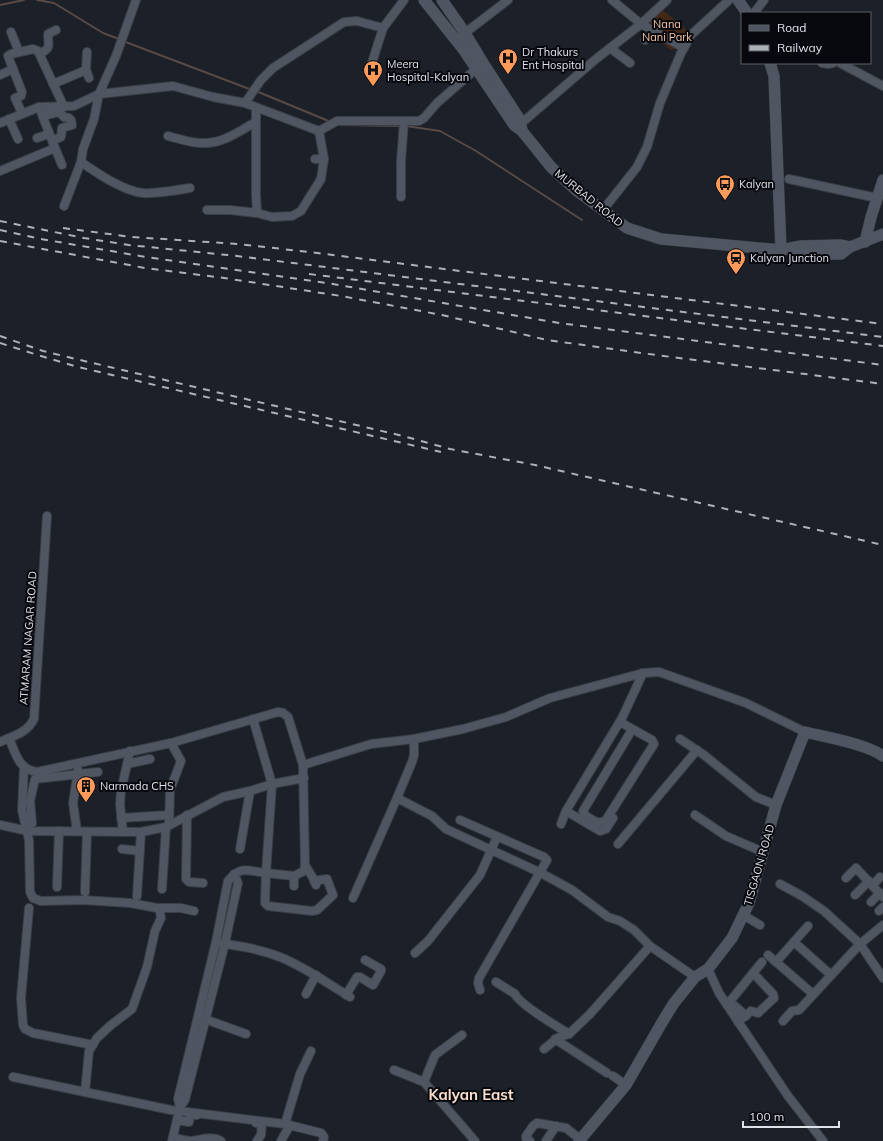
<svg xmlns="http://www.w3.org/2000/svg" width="883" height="1141" font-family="Mulish,sans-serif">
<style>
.green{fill:#442816}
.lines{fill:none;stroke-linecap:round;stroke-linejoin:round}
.stream{stroke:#594a46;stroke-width:2}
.street-casing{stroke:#3a3d46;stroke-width:10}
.secondary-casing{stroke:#3a3d46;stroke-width:12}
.street{stroke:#505661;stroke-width:8}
.secondary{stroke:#505661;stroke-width:11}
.rail{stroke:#adb2b8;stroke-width:2;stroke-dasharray:7 7;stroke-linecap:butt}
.labels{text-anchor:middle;stroke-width:4;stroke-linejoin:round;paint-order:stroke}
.park-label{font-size:11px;fill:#f9c4a4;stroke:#07090e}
.poi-label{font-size:11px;fill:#dfe3e9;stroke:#07090e;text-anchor:start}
.street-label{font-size:11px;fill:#dfe3e9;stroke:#07090e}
.district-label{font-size:15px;font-weight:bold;fill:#fbdecd;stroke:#07090e}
</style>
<rect width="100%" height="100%" fill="#1b2029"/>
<polygon class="green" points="662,9 688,31 675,49 671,50 643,27"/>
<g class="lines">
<g class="stream">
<polyline points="37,0 54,3 103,33 119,39"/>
<polyline points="0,5 24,0"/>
<polyline points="123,41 252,90"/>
<polyline points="256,91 331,122"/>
<polyline points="337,125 401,126"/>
<polyline points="406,126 440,131 476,151 582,220"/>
</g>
<g class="street-casing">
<g id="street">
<polyline points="612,0 641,24 684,48"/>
<polyline points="754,13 764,0"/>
<polyline points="11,32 19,52"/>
<polyline points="461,36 508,0"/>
<polyline points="645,40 653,31"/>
<polyline points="610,48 630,63"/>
<polyline points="87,52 86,70 89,78"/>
<path d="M40 54C52 47 48 46 48 34L56 30"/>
<polyline points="822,63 828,64 833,63"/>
<polyline points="840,63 883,86"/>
<polyline points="370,69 383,28 404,0"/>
<polyline points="0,75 13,69"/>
<polyline points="53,84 86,70"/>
<polyline points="245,103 261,80 273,68 344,22 357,21 383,28"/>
<polyline points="256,108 256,194 257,213"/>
<polyline points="22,113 15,98 21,96 22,92 8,56 11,54 33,49 38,51 64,107"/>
<polyline points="43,116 59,112 64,117 69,118 71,120 72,125 62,128 61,137 52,141"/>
<polyline points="9,119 18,139"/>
<polyline points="0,123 39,107 74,106 99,94 116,56 136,0"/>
<polyline points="517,127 596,59 641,24 667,0"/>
<polyline points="319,131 337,121 419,121 424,118 437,103 476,69"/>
<path d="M168 136C180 139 193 144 205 143 224 143 241 130 256 122"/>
<polyline points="37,138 49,134"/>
<polyline points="55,148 62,165"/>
<polyline points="315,159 324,159"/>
<path d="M81 162C97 173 123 191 143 193 155 194 178 190 190 188"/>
<polyline points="0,171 55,148 39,107"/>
<polyline points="789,179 877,198"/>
<polyline points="401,197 401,161 404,121"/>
<polyline points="64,206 81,162 83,149 94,119 99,94 173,86 213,97 245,103 319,131"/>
<polyline points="207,210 230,210 257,213 272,217 292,216 301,211 321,179 324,159 319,131"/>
<polyline points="603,210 637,167 647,147 660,103 681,53 691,35 729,0"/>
<path d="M620 722 652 740 654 744 606 820C599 826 591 819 585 815L583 811 630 733"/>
<path d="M9 738C16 754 18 769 37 772L171 743 278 712 283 713 288 717 303 765 305 865 304 871 294 876 266 873 265 903 268 906 312 911 317 910 333 895 327 879 314 881"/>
<polyline points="414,739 414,755 412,762 397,798 432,816 446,829 541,873 572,890 608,917 620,921 634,930 650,946 695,977"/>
<polyline points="680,739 704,755 756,797 776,805"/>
<path d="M0 742C13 736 27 733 34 719L47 516"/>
<polyline points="127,764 150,759"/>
<polyline points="303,765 371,744 414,739 463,729 506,717 550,698 643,673 659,672 746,703 805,732"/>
<polyline points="24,768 22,810 29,840 30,892 33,898 41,901 83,900 130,903 157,908 160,911 161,918 155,931 147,967 132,1009 111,1025 97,1038 89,1051 85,1092"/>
<polyline points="566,811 600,831 606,829 613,818"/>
<polyline points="187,815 186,879 189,882 203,883"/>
<polyline points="695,815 726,836 763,852"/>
<polyline points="121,818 169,815"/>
<polyline points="460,820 544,857 547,860 479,978 478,983 480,990"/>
<polyline points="32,823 30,801 35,779 98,772"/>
<polyline points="561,824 566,811 622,718 643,673"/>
<polyline points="0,825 28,831 141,832 166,827 223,797 250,791 272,784 304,778"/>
<polyline points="169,825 170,790 181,761 171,743"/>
<polyline points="77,831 73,803 78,770"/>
<polyline points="123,832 120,804 121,791 130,751"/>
<polyline points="618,844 697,750"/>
<polyline points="122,849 140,851"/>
<polyline points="240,849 250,791"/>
<polyline points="305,865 313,878 316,885"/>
<polyline points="846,878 856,868 883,897"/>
<polyline points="780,884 802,896 824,911 860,944 883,978"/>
<polyline points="873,885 880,877"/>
<polyline points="294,886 294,876"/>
<polyline points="57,887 59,831"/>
<polyline points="162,889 166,827"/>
<polyline points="85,892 87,832"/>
<polyline points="855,895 869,881"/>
<polyline points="137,896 141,832"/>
<polyline points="353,898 397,798"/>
<polyline points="871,902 880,893"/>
<polyline points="29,908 21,998 23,1025 25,1029 33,1033 93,1045"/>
<polyline points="157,908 181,908 194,911"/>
<polyline points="879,911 883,907"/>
<polyline points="743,915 760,925"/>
<polyline points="794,942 831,975"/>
<path d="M219 943C240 946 260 949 280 957 305 967 327 983 350 997"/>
<polyline points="415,953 428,941 480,875 497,837"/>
<polyline points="768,955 813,994"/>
<polyline points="776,962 808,926"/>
<polyline points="708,969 719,993 788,1096 823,1141"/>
<path d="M496 982 515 994C519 1004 558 1027 569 1034"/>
<polyline points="306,994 316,975"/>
<polyline points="346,995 357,977 360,977 373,985 381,971 381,969 365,960"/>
<polyline points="727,1005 762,962"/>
<polyline points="735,1006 746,1016"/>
<polyline points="202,1018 246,1034"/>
<polyline points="783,1021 792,1011 799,1010 860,944 883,925"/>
<polyline points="738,1022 751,1011 758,1013 774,998 773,994 753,973"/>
<polyline points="462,1035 435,1055 424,1082 475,1141"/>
<polyline points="555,1039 607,1073"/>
<polyline points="544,1049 559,1037 569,1034 590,1014 650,946"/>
<polyline points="394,1070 424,1082"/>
<polyline points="613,1076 626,1085"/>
<polyline points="13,1077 171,1110 285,1124 321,1133 324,1137 323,1141"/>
<polyline points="180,1107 185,1100 225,943 238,883 234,874"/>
<polyline points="177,1120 189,1122 190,1115 197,1115"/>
<polyline points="256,1123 262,1123 261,1135 257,1141"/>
<polyline points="285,1124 300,1074 311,1051"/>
<path d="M173 1137C178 1139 183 1140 189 1141 199 1141 211 1135 221 1141"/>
<path d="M172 1141 180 1107 178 1099 216 942 228 881C241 865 247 871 266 873L272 784 253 719"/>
<polyline points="281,1141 290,1125"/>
<polyline points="530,1141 526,1138 526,1136 533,1126 537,1123 566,1128 580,1139"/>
<polyline points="546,1141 556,1126"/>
</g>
</g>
<g class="secondary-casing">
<g id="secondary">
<polyline points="424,0 463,49 514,125 522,131 551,167 576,190 627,228 661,239 781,250 801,246 840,245 850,247"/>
<polyline points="442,0 465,33 485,66 520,120 522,131"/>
<polyline points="738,0 747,13"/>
<polyline points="770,63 774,76 781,250"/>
<polyline points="865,242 871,217 883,180"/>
<polyline points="791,249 802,254 841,254 850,247 883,234"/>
<path d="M579 1141 626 1085 664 1019 674 1003 695 977 708 969 732 938 749 903 776 805 805 732C826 737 866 744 883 756"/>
</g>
</g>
<use href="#street" class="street"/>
<use href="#secondary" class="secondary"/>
<g class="rail">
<polyline points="0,221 84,238 129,245 237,256 883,337"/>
<polyline points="63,228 132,237 238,244 309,252 883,324"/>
<polyline points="0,230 41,239 140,256 327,283 559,323 883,365"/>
<polyline points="0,241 145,268 224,278 341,296 442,315 547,340 656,355 883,384"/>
<polyline points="309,274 883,346"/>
<polyline points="0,336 43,351 80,360 403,436 450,449 535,465 883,545"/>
<polyline points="0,343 41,356 78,367 441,452"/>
</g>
</g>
<defs>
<g id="hospital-pin" transform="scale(1)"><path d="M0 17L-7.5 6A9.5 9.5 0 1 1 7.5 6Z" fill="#ff9b5a" stroke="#07090e"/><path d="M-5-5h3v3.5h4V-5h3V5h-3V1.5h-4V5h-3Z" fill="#111"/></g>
<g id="bus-pin" transform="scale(1)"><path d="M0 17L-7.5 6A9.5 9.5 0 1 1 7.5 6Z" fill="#ff9b5a" stroke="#07090e"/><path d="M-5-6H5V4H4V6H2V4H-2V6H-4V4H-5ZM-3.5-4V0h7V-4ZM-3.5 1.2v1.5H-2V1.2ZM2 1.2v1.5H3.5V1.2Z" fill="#111"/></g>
<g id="station-pin" transform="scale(1)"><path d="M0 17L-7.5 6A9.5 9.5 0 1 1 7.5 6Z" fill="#ff9b5a" stroke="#07090e"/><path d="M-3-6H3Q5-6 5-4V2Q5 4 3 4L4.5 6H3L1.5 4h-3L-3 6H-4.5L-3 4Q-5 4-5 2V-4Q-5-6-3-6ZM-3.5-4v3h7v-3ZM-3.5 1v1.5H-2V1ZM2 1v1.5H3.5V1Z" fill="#111"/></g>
<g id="building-pin" transform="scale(1)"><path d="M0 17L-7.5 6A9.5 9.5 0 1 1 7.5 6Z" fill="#ff9b5a" stroke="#07090e"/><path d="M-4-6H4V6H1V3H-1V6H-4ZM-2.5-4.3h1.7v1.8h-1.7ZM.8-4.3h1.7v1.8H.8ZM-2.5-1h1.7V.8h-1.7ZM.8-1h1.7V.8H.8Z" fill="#111"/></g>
</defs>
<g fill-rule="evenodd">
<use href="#hospital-pin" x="508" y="58"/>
<use href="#hospital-pin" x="373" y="70"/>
<use href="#bus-pin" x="725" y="184"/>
<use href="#station-pin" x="736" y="258"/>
<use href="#building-pin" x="86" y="786"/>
</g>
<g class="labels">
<g class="park-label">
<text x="667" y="28">Nana<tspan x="667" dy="13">Nani Park</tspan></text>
</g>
<g class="poi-label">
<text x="522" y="56">Dr Thakurs<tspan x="522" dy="13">Ent Hospital</tspan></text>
<text x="387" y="68">Meera<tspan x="387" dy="13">Hospital-Kalyan</tspan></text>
<text x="739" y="188">Kalyan</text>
<text x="750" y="262">Kalyan Junction</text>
<text x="100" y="790">Narmada CHS</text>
</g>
<g class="street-label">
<text transform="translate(589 198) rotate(39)" y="4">MURBAD ROAD</text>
<text transform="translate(28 638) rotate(-86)" y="4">ATMARAM NAGAR ROAD</text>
<text transform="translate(759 865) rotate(-74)" y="4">TISGAON ROAD</text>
</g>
<g class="district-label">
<text x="471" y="1100">Kalyan East</text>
</g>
</g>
<rect x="741" y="12" width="130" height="52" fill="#07090e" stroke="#5d6066"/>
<rect x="749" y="25" width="20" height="6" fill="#505661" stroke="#5d6066"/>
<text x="777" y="32" font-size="12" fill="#dfe3e9">Road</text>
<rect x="749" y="45" width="20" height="6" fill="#adb2b8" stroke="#5d6066"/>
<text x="777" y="52" font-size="12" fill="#dfe3e9">Railway</text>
<path d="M743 1121v6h96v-6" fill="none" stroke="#dfe3e9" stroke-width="2"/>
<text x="749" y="1121" font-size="12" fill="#dfe3e9" stroke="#07090e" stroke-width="3" paint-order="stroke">100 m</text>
</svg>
